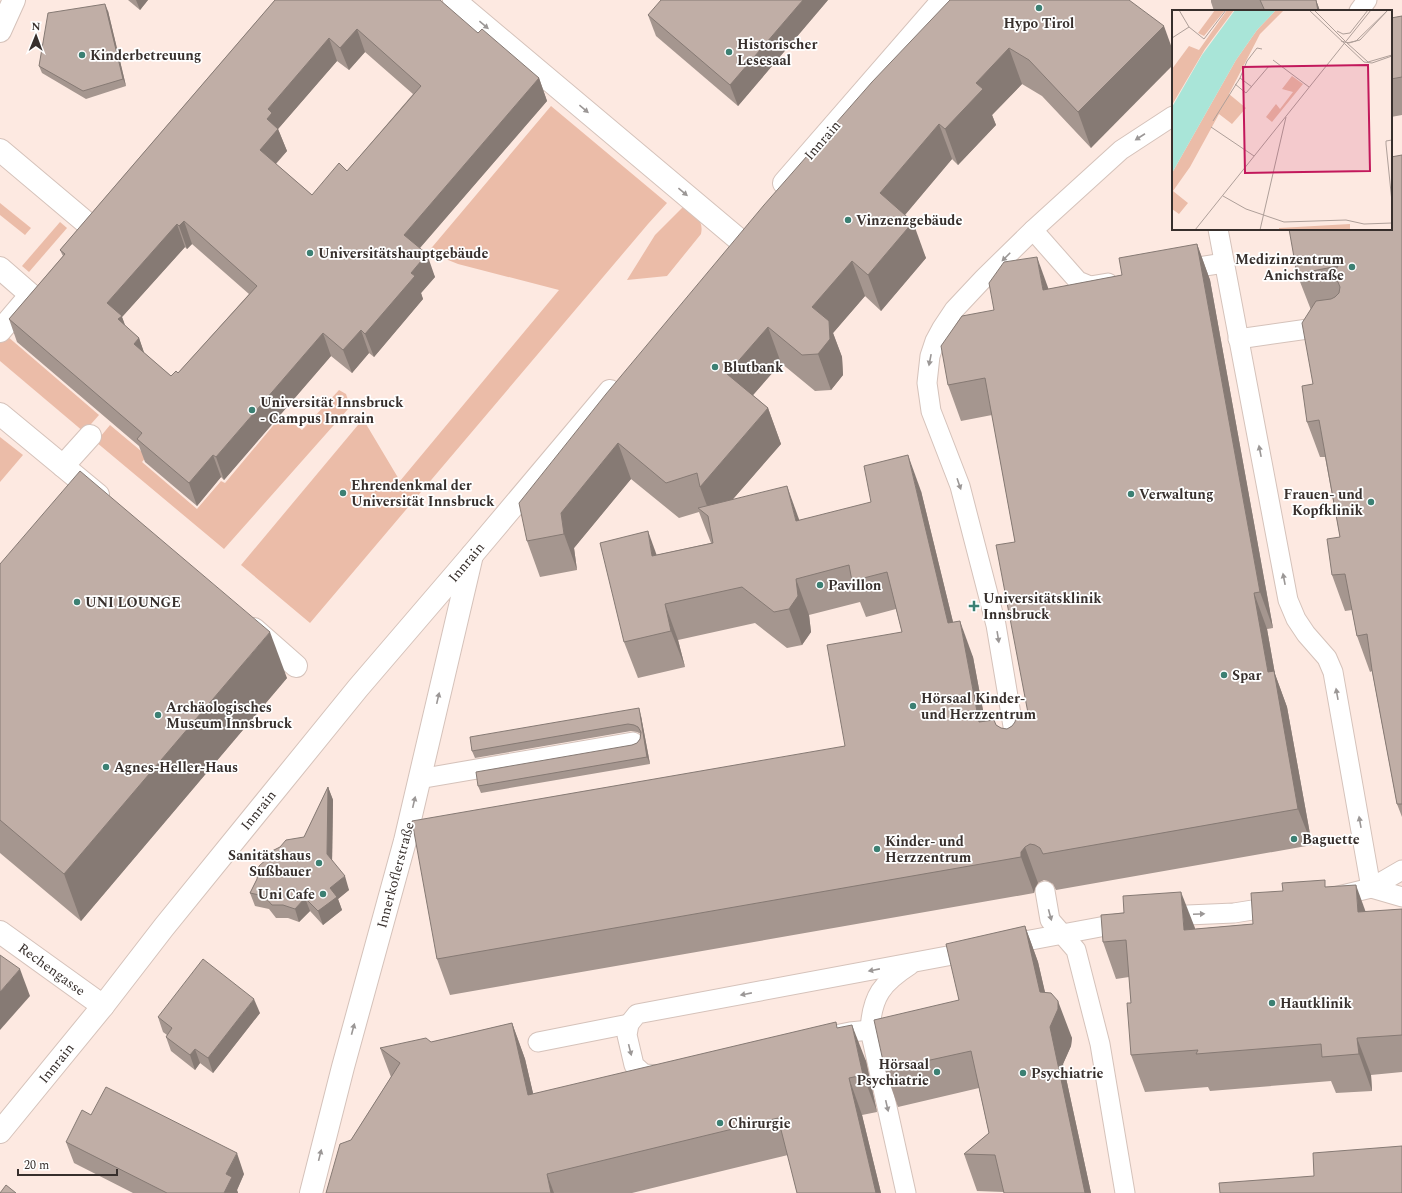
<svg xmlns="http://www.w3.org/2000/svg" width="1402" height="1193" font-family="Spectral,serif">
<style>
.green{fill:#ebbca8}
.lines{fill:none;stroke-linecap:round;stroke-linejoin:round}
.lane-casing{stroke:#d5c2ba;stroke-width:21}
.street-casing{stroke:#d5c2ba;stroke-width:24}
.secondary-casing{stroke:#d5c2ba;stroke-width:24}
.lane{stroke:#fff;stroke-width:19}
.street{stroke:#fff;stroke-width:22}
.secondary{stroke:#fff;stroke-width:22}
.wall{fill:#a5968f;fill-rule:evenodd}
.shaded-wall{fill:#867a74}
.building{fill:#c0aea6;stroke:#867a74;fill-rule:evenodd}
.oneway{fill:#9b9796}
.poi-dot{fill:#3c8073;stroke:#fff;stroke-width:1.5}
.labels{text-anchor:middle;stroke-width:3.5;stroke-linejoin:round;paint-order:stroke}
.poi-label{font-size:14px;font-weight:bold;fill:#372f2c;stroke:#fff;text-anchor:start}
.street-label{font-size:14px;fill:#372f2c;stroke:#fff}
.inset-road{fill:none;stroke:#ae9f99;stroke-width:1}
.view{fill:#c2185b;fill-opacity:0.15;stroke:#c2185b;stroke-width:2}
.inset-edge{fill:none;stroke:#372f2c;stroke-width:2}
</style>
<rect width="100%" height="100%" fill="#fde9e1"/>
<g class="green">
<polygon points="551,106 667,203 648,224 310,623 241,565 363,419 400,481 559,290 458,264 428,252"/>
<polygon points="0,203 31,228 25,235 0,215"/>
<path d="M683 207H684C695 216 704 219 701 234L667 276 627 280 655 235Z"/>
<polygon points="60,222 67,228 29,272 22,266"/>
<polygon points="7,336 99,415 84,432 0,361 0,338"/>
<polygon points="339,390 346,394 349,403 349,408 224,549 96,442 110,425 147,456 142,462 197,509 221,481 225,483 282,415 302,430"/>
<polygon points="0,437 23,455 0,482"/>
</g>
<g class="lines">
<g class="lane-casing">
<g id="lane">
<polyline points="1359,11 1367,0"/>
<polyline points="1218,229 1288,600 1296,619 1306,634 1327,658 1333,672 1371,888"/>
<polyline points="1033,230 1078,281 1090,286 1108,283"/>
<polyline points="1179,270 1224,263"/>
<polyline points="1238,339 1329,326"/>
<polyline points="1017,750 996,625 960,486 931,411 927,383 930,356 935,341 942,328 954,310 984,278 1033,230 1121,150 1173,116"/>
<polyline points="419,779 633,742"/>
<polyline points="1371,888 1402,897"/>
<polyline points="1045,891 1050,920 1076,950 1100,1044 1125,1193"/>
<polyline points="1334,897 1371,888 1402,870"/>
<polyline points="1164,916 1234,913 1278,906"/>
<polyline points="1004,945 1127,922"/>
<polyline points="830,1036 850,1032 870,1030"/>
<polyline points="538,1042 629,1024"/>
<polyline points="662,1075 644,1074 634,1065 627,1035 629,1024 637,1014 974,951"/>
<path d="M906 1193 870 1030C872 996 882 983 910 965"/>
</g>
</g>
<g class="street-casing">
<g id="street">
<polyline points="454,0 737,238"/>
<polyline points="0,31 14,0"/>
<polyline points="0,150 89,225"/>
<polyline points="0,268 31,295"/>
<polyline points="0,331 28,298"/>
<polyline points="0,414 98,495"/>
<polyline points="63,466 90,436"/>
<polyline points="254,629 296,666"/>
<polyline points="0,932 103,1006"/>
<polyline points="311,1193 343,1067 405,841 472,555"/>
</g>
</g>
<g class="secondary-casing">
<g id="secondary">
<polyline points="784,183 943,0"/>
<polyline points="0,1132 103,1006 164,927 358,688 472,555 610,391"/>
</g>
</g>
<use href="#lane" class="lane"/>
<use href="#street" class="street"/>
<use href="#secondary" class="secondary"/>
</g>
<g class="wall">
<polygon points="128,0 148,0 140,10"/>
<path d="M275 0 478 33 539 78 547 101 420 248 435 277 421 293 423 299 374 357 369 353 352 373 331 356 224 480 221 477 197 506 145 462 139 446 17 342 9 319 63 256 60 250ZM365 52 413 94 347 171 312 195 276 164 287 151 278 129 337 61 349 70ZM192 244 249 294 178 373 171 376 144 353 139 338 125 326 122 317 185 247 187 249Z"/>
<polygon points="828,0 738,106 656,36 648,15"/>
<polygon points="1129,0 1091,148 1042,96 1022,84 992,115 996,125 958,165 952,159 905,215 926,258 881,311 865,296 833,333 842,357 843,375 831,390 815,391 781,363 753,395 768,408 781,444 733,499 799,521 921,491 953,622 973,657 985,721 996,725 1001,728 1007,729 1012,726 1028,713 1015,542 992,415 961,421 948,385 994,310 1049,289 1122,275 1197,244 1210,280 1273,628 1267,629 1275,674 1287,707 1312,845 1056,890 1053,884 1048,881 1044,880 1038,883 1035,888 1034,893 450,995 437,959 845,746 902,632 896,609 866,617 860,602 809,615 811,632 802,645 787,648 755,623 678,640 685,667 638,678 624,642 656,555 711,543 699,512 679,518 631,479 574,548 577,570 540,577 527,541 872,82"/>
<polygon points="1211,0 1316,0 1320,11 1214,11 1211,2"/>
<polygon points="108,11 126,86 86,99 42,73 39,66"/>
<polygon points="1402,16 1402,115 1391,117 1391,18"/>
<polygon points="1402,155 1402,817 1397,804 1372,671 1370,672 1357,636 1352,610 1345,611 1332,575 1340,537 1325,457 1320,457 1307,422 1313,384 1311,310 1297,274"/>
<polygon points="0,564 287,678 81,921 0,853"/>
<polygon points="641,716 650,764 481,793 478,786 632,745 637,743 640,739 641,734 637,732 631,731 475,758 472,751"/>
<polygon points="328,787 333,800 332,860 349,890 338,899 342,910 323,925 310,911 299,922 288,918 276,918 269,909 255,906 250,893 257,879 304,837"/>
<polygon points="1327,887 1366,912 1402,909 1402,1072 1371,1075 1372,1091 1336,1093 1331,1081 1210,1091 1208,1087 1145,1092 1131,1055 1131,1003 1129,977 1116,979 1103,942 1195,929 1253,924 1283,891"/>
<polygon points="1025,926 1038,962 1045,993 1072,1038 1071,1046 1063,1064 1091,1193 1004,1193 1004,1192 977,1191 964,1154 989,1133 979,1088 898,1107 885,1070 959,1000"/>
<polygon points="260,1013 213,1073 200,1063 195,1070 171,1051 166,1037 167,1035 163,1032 158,1017"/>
<polygon points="512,1023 525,1059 533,1094 838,1028 866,1061 877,1112 862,1115 881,1193 797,1193 788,1155 632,1193 326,1193 351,1140 391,1077 380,1048 431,1042"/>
<polygon points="91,1115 244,1174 237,1190 238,1193 133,1193 74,1163 66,1142"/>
</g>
<g class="shaded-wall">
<polygon points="136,0 148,0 140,10"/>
<polygon points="803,0 828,0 738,106 730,85"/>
<polygon points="1316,0 1320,11 1318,11"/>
<polygon points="105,4 108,11 126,86 123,79"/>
<polygon points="1164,26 1173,51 1173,65 1091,148 1078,112"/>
<polygon points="357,29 365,52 349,70 340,48"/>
<polygon points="329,38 337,61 278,129 287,151 268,172 260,150 267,119 268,109"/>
<polygon points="1009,48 1022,84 992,115 996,125 958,165 945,129 976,83"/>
<polygon points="539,78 547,101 412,257 404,235"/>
<polygon points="939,124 952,159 893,229 880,193"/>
<polygon points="184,221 192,244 187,249 179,226"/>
<polygon points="913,222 926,258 881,311 868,275"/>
<polygon points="177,224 185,247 122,317 130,338 107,303"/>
<polygon points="1197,244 1210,280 1273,628 1260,592"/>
<polygon points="427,254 435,277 421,293 423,299 374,357 365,334 411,273"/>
<polygon points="1037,257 1050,293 1043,290"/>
<polygon points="852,261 865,296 833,333 842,357 843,375 831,390 818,354 812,307"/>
<polygon points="768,327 781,363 740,410 727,374"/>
<polygon points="361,330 369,353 352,373 343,350"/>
<polygon points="323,333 331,356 224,480 216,457"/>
<polygon points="139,338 147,361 134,344"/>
<polygon points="768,408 781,444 713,522 700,487"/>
<polygon points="618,443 631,479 574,548 577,570 564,534 561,513"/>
<polygon points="213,455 221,477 197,506 189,483"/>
<polygon points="908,455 921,491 962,659 948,623"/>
<polygon points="787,486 800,522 796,521"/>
<polygon points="648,531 661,567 652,556"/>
<polygon points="796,579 809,615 811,632 802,645 789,609"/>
<polygon points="1254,593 1267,629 1275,674 1287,707 1312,845 1298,809 1268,672"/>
<polygon points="665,604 678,640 685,667 671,631"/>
<polygon points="960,621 973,657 992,758 979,722"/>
<polygon points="270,632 287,678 81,921 64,874"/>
<polygon points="639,708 641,716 650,764 647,757"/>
<polygon points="328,787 333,800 332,867 327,854"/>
<polygon points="1025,847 1038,883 1035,888 1034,893 1021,857 1021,852"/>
<polygon points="345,876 349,890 338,899 342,910 323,925 318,911 330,888"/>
<polygon points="1356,885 1369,921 1358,912"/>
<polygon points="1181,892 1195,928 1197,966 1184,930"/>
<polygon points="305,898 310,911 299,922 295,909"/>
<polygon points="1025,926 1038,962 1052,1022 1058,1001 1072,1038 1071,1046 1063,1064 1091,1193 1085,1193"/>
<polygon points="20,969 30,996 0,1030 0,992"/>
<polygon points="254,999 260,1013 213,1073 208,1058"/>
<polygon points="512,1023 525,1059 542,1131 528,1095"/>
<polygon points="852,1025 866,1061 877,1112 863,1075"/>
<polygon points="1357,1038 1371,1075 1372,1091 1359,1054"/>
<polygon points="195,1049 200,1063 195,1070 190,1055"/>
<polygon points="849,1078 862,1115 881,1193 876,1193"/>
<polygon points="237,1153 244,1174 237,1190 238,1193 224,1193 226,1174"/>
<polygon points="547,1174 554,1193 551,1193"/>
</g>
<g class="building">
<path d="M275 0H440L478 33 482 29 539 78 404 235 427 254 411 273 415 276 365 334 361 330 343 350 323 333 216 457 213 455 189 483 137 439 142 433 9 319 65 254 60 250ZM357 29 421 86 347 171 339 163 312 195 260 150 278 129 267 119 272 113 268 109 329 38 340 48ZM184 221 257 286 178 373 176 371 171 376 134 344 139 338 118 319 122 316 107 303 177 224 179 226Z"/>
<polygon points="661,0 803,0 730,85 648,15"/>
<polygon points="950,0 1129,0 1164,26 1078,112 1029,60 1009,48 976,83 983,89 945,129 939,124 880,193 913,222 868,275 852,261 812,307 829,321 830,339 818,354 802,355 768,327 727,374 768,408 700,487 697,473 666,483 618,443 561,513 564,534 527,541 519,503 606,394 764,205 872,82"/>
<polygon points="1260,0 1316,0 1318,11 1265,11"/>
<polygon points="105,4 123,79 83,91 39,66 48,13"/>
<polygon points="1402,16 1402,77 1391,79 1391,18"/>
<polygon points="1402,155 1402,804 1397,804 1372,670 1367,634 1357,636 1345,574 1332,575 1327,539 1340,537 1319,420 1307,422 1302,386 1313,384 1302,323 1316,301 1331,299 1335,297 1339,293 1340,287 1338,282 1331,278 1338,266 1297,274 1289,229 1391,229 1391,157"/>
<polygon points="1197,244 1260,592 1254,593 1268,672 1274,671 1298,809 1043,854 1040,848 1035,845 1030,844 1025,847 1021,852 1021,857 437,959 412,821 845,746 827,645 902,632 887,572 852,581 849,565 796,579 798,596 789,609 774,612 742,587 665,604 671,631 624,642 600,543 648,531 652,556 713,543 708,516 698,508 787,486 796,521 871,502 864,466 908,455 948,623 960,621 979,722 994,720 996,725 1001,728 1007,729 1012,726 1015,722 1016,716 1028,713 996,545 1015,542 985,378 948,385 941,346 962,316 994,310 989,283 1004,262 1037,257 1043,290 1122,275 1119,258"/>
<polygon points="80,471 270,632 64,874 0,820 0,564"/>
<polygon points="639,708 647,757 478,786 476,772 632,745 637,743 640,739 641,732 638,727 634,725 628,724 472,751 470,737"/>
<polygon points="328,787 327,854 345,876 330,888 337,897 318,911 305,898 295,909 283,905 272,905 264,896 250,893 257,879 259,866 268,858 270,852 280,847 286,840 304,837"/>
<polygon points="1325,880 1325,887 1356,885 1358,912 1402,909 1402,1035 1357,1038 1359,1054 1322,1057 1321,1044 1196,1054 1198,1050 1131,1055 1127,1003 1131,1003 1126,940 1103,942 1101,915 1124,913 1123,896 1181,892 1184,930 1253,924 1251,893 1283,891 1282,883"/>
<polygon points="1025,926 1040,992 1051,993 1058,1001 1058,1009 1050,1027 1085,1193 1004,1193 995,1155 964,1154 989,1133 971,1051 885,1070 874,1020 959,1000 946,944"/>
<polygon points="0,955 20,969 0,992"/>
<polygon points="203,959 254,999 208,1058 195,1049 190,1055 166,1037 172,1028 158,1017"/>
<polygon points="836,1022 837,1028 852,1025 863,1075 849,1078 876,1193 797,1193 778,1118 547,1174 551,1193 326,1193 340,1144 351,1140 400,1063 380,1048 426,1038 431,1042 512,1023 528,1095"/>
<polygon points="106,1087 237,1153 226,1174 232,1177 224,1193 167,1193 66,1142 82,1110 91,1115"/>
<polygon points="1402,1146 1402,1193 1220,1193 1219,1183 1314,1176 1313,1153"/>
<polygon points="6,1185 16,1193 0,1193"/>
</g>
<defs><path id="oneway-solid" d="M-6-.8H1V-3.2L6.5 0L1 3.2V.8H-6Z"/></defs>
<g class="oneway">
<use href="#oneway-solid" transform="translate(484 25) rotate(40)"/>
<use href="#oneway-solid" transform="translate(584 109) rotate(40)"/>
<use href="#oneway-solid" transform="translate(1140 137) rotate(147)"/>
<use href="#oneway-solid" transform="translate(683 192) rotate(40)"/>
<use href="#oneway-solid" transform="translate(1006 257) rotate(135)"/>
<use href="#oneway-solid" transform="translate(930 360) rotate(101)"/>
<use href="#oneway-solid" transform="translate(1260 451) rotate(-101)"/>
<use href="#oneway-solid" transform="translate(959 484) rotate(71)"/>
<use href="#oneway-solid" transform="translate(1284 579) rotate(-101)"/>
<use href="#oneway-solid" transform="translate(998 637) rotate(81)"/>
<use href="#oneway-solid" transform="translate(1337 694) rotate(-100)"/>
<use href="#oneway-solid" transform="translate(438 698) rotate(-77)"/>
<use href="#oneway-solid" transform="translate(414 802) rotate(-77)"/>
<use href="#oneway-solid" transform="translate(1360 822) rotate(-100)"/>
<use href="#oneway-solid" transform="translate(1199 914) rotate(-2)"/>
<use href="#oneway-solid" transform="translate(1050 915) rotate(75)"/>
<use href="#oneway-solid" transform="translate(874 970) rotate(169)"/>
<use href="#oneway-solid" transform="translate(746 994) rotate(169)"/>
<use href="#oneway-solid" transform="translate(353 1029) rotate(-75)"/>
<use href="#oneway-solid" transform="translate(630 1050) rotate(76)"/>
<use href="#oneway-solid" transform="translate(887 1106) rotate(77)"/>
<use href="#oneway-solid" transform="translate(320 1155) rotate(-76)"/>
</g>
<g class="poi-dot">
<circle cx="1039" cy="8" r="4"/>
<circle cx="729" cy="52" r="4"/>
<circle cx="82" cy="55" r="4"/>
<circle cx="848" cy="220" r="4"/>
<circle cx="310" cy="253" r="4"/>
<circle cx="1352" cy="267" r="4"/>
<circle cx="715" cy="367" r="4"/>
<circle cx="252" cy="410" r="4"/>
<circle cx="343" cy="493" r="4"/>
<circle cx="1131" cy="494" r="4"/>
<circle cx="1371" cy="502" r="4"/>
<circle cx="820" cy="585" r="4"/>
<circle cx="77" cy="602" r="4"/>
<path d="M972 600h4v4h4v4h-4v4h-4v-4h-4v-4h4z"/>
<circle cx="1224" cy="675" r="4"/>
<circle cx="913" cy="706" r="4"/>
<circle cx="158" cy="715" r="4"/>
<circle cx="106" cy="767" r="4"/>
<circle cx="1294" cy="839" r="4"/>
<circle cx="877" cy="849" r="4"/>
<circle cx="319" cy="863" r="4"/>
<circle cx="323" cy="894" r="4"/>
<circle cx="1272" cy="1003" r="4"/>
<circle cx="937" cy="1072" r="4"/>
<circle cx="1023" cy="1073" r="4"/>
<circle cx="720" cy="1123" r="4"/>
</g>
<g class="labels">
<g class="poi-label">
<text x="1039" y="28" text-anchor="middle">Hypo Tirol</text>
<text x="737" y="49">Historischer<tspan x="737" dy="16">Lesesaal</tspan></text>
<text x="90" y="60">Kinderbetreuung</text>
<text x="856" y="225">Vinzenzgebäude</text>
<text x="318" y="258">Universitätshauptgebäude</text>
<text x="1344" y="264" text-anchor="end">Medizinzentrum<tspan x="1344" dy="16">Anichstraße</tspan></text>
<text x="723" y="372">Blutbank</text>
<text x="260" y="407">Universität Innsbruck<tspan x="260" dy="16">- Campus Innrain</tspan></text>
<text x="351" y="490">Ehrendenkmal der<tspan x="351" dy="16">Universität Innsbruck</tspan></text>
<text x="1139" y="499">Verwaltung</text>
<text x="1363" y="499" text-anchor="end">Frauen- und<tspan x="1363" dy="16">Kopfklinik</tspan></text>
<text x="828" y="590">Pavillon</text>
<text x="983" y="603">Universitätsklinik<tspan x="983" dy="16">Innsbruck</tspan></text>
<text x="85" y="607">UNI LOUNGE</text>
<text x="1232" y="680">Spar</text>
<text x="921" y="703">Hörsaal Kinder-<tspan x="921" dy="16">und Herzzentrum</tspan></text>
<text x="166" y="712">Archäologisches<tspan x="166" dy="16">Museum Innsbruck</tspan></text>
<text x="114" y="772">Agnes-Heller-Haus</text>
<text x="1302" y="844">Baguette</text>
<text x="885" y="846">Kinder- und<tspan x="885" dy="16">Herzzentrum</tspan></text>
<text x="311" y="860" text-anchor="end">Sanitätshaus<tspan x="311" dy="16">Sußbauer</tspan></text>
<text x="315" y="899" text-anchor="end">Uni Cafe</text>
<text x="1280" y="1008">Hautklinik</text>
<text x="929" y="1069" text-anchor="end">Hörsaal<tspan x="929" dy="16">Psychiatrie</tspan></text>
<text x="1031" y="1078">Psychiatrie</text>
<text x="728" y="1128">Chirurgie</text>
</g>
<g class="street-label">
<text transform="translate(822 140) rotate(-49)" y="5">Innrain</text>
<text transform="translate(466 562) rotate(-50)" y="5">Innrain</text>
<text transform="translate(258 810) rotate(-51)" y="5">Innrain</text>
<text transform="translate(395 875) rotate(-75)" y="5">Innerkoflerstraße</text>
<text transform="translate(52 969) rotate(36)" y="5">Rechengasse</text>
<text transform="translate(56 1063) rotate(-51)" y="5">Innrain</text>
</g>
</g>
<g transform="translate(1172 10)">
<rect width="220" height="220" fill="#fde9e1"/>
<path d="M43 0H53L32 26 26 23ZM55 0H62L33 39 0 95V59L17 36 27 40ZM104 0H112L88 24 57 84 74 98 60 114 47 104 18 157 1 181 16 193 7 204 0 199V163L64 50 85 20ZM120 66 131 74 100 112 94 107 104 94 108 99 121 82 110 79ZM178 214V220H107V218Z" fill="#ebbca8"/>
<path d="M63 0H104L85 20 64 50 0 163V97L30 45Z" fill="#a9e5d8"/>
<path class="inset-road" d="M7 0 17 17 32 29 54 0M137 0 192 52 200 53 220 46M142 0 175 33M165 21 171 24 178 23 196 0M0 28 17 17M169 31 177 33 184 31 216 0M175 33 196 52 220 45M175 33 188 30 216 0M101 50 137 77M68 68 75 51 85 38 90 39M63 74 74 83 97 56M41 111 68 68 80 77M39 117 82 146M220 130 214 131V134L220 192M51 186 74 199 112 212 174 210 192 214 220 213M23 220 199 0M88 220 114 107"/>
<path class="view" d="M196 55 198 161 73 163 71 57Z"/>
<rect width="220" height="220" class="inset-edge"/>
</g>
<g transform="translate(36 36) rotate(1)" stroke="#ffffff" stroke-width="3" paint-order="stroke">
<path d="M0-3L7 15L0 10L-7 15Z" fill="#372f2c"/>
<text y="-6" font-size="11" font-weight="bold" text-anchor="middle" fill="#372f2c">N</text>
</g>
<path d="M18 1169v6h99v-6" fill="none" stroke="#372f2c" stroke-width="2"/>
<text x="24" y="1169" font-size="12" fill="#372f2c" stroke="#ffffff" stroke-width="3" paint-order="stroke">20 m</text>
</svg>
